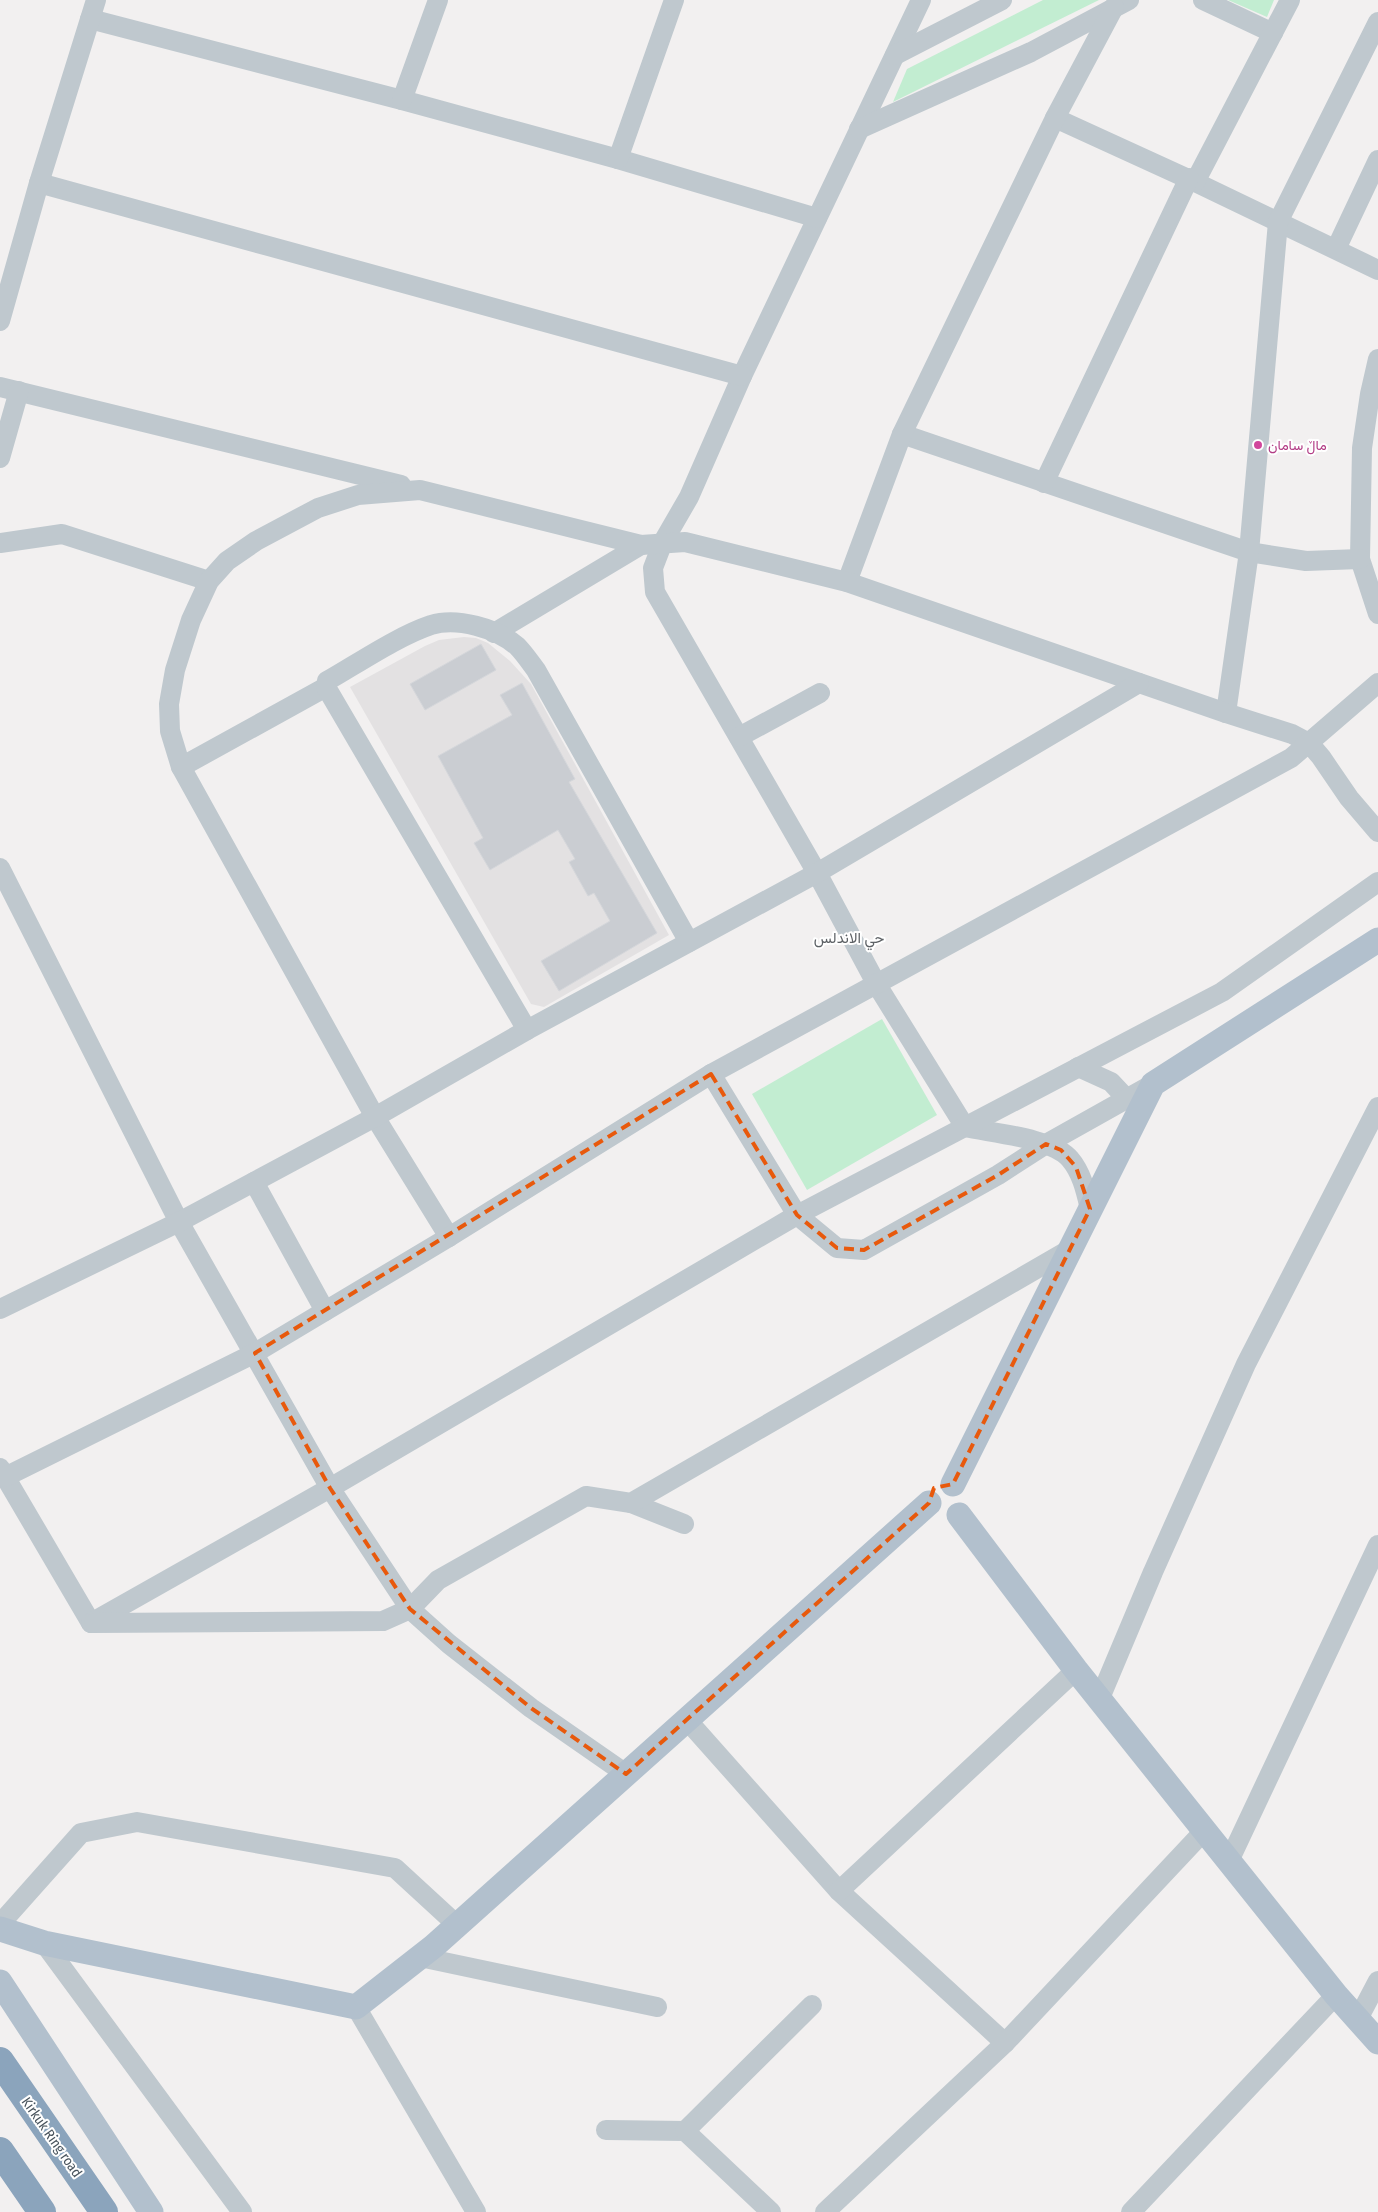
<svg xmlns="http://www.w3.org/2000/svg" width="1378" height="2212" font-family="'Fira Sans Condensed',Vazirmatn,sans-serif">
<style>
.education{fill:#e3e1e2}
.green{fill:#c2edd1}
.building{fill:#cacdd2;stroke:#d5d7db}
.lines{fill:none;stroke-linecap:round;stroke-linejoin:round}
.minor{stroke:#bfc8ce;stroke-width:20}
.major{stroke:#b2c0cd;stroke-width:25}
.highway{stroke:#8ba4bc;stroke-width:28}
.marked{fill:none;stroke:#e8590c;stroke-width:4;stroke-dasharray:10 6;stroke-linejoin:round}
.hotel-dot{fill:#d1479c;stroke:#fff;stroke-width:2}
.labels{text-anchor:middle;stroke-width:4;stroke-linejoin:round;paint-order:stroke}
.hotel-label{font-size:14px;fill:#b23c85;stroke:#fff;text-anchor:start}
.street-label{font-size:14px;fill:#49545d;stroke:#fff}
.neighbourhood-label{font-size:15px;fill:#5d6165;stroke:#fff}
</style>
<rect width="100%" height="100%" fill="#f2f0f0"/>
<polygon class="education" points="464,637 476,638 488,643 510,661 531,684 669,935 544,1007 531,1004 350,687 425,646 439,640"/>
<g class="green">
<polygon points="1043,0 1099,0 893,102 907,69"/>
<polygon points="1228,0 1274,0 1267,17"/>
<polygon points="882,1019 937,1115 807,1190 752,1094"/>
</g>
<g class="building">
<polygon points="481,644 496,670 425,710 410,684"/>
<polygon points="522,683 575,779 569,782 657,933 559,991 541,961 610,921 594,893 588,896 569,862 575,859 558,830 490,870 474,843 483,838 438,756 512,715 500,695"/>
</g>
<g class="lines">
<g class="minor">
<path d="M921 0 742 376 689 497 663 542 653 568 655 592 817 873 877 985 965 1127C992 1133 1053 1138 1070 1159 1082 1173 1086 1192 1090 1209"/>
<polyline points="1203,0 1273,33"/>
<polyline points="90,19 402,100 618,159 817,218"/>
<polyline points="895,55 1002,0"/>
<polyline points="402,100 438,0"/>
<polyline points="1055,118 1195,182 1378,270"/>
<polyline points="859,129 1031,52 1129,0"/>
<polyline points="618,159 674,0"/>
<polyline points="1195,182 1290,0"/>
<polyline points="39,183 742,376"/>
<polyline points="1336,249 1378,160"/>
<polyline points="0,321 39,183 96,0"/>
<polyline points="1378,359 1370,394 1362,448 1360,559 1378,614"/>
<polyline points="0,387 401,485"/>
<polyline points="902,434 1249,552 1306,561 1360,559"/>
<polyline points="0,458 19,391"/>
<polyline points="1044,483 1189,178"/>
<polyline points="0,543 62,534 209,581"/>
<polyline points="847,582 902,434 1055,118 1114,7"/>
<polyline points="494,633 641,545"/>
<polyline points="1226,713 1249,552 1278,222 1378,22"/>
<polyline points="739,737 820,693"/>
<polyline points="181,767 326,687"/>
<polyline points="0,868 179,1222 330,1488 410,1609 449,1644 531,1708 626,1774"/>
<path d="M527 1030 326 687 327 681C357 664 398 636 431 625 457 617 496 628 517 646 524 653 530 662 536 670L689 942"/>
<polyline points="1078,1067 1111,1082 1126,1098"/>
<polyline points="711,1074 797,1215 1222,992 1378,882"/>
<polyline points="254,1182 325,1311"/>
<polyline points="449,1237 375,1117 181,767 170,731 169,704 175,670 191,620 209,581 227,561 256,541 318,508 358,495 420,490 641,545 685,542 847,582 1226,713 1292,734 1309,743 1321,757 1349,798 1378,832"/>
<polyline points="0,1309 179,1222 375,1117 527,1030 817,873 1139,683"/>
<polyline points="0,1468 91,1623"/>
<polyline points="5,1477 255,1353 449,1237 711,1074 1291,758 1378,683"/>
<polyline points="631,1503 684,1524"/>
<polyline points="91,1623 330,1488 797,1215 837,1248 864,1250 998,1175 1046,1144 1153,1084"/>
<polyline points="94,1623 383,1621 410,1609 438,1580 586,1496 631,1503 1069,1250"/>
<polyline points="1100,1698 1153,1572 1246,1364 1378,1107"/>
<polyline points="687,1720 839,1891 1005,2043"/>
<polyline points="1230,1859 1378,1545"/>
<polyline points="839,1891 1076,1670"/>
<polyline points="0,1924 81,1833 137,1822 395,1868 457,1925"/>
<polyline points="44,1943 242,2212"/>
<polyline points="420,1957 657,2007"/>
<polyline points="356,2007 476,2212"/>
<polyline points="1358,2019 1378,1981"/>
<polyline points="606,2130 685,2131 771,2212"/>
<polyline points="685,2131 812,2005"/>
<polyline points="825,2212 1005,2043 1204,1831"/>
<polyline points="1131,2212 1336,1995"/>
</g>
<g class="major">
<polyline points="953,1484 1153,1084 1378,940"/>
<polyline points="959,1515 1076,1670 1336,1995 1378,2042"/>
<polyline points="0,1929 44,1943 356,2007 434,1946 929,1503"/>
<polyline points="0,1982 151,2212"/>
</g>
<g class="highway">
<polyline points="0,2061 104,2212"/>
<polyline points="0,2151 42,2212"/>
</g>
</g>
<path class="marked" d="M711 1074 797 1215 837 1248 864 1250 998 1175 1046 1144 1061 1150 1076 1167 1090 1209 953 1484 934 1488 929 1503 626 1774 531 1708 410 1609 330 1488 255 1353Z"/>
<circle class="hotel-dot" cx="1258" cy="445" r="5"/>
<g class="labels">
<g class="hotel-label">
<text x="1268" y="450">ماڵ سامان</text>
</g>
<g class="street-label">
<text transform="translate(52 2137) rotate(55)" y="5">Kirkuk Ring road</text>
</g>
<g class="neighbourhood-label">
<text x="849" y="943">حي الاندلس</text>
</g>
</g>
</svg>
